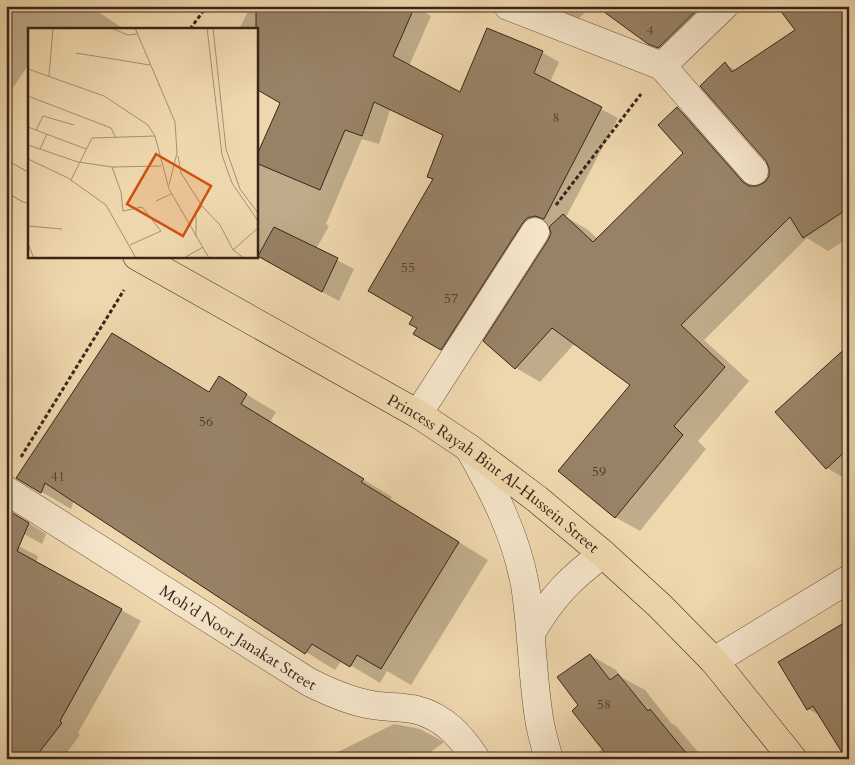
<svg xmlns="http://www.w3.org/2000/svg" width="855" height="765" font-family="Cardo,serif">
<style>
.shadow{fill:#0003}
.building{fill:#988266;stroke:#392519}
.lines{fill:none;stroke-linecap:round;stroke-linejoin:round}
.minor-casing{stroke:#66523e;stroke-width:29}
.major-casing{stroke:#392519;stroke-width:29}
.path{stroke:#392519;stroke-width:3;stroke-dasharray:4 2.5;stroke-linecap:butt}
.minor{stroke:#f5e5ca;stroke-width:28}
.major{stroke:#efd7ad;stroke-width:28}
.labels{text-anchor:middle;stroke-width:5;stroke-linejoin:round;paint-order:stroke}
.number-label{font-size:14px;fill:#513c2c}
.street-label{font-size:16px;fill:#392519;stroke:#f5e5ca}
.inset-road{fill:none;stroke:#a69072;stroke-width:1}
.view{fill:#ce510e;fill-opacity:0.15;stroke:#ce510e;stroke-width:2.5}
.inset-edge{fill:none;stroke:#392519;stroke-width:2.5}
</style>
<rect width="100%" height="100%" fill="#efd7ad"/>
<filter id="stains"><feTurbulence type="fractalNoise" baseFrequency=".004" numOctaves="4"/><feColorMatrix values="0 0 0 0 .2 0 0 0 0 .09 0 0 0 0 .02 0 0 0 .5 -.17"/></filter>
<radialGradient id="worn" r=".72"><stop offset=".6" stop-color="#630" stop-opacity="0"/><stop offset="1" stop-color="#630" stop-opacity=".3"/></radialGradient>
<g class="shadow">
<polygon points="6,6 89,6 124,29 29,29 29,64 6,98"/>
<polygon points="251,6 414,6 431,16 409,66 460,94 530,78 532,79 543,53 559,62 550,82 618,118 566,217 588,230 598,239 685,153 677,109 702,123 758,187 766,183 770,176 770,167 725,64 737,71 849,6 849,238 828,251 807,238 704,340 749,381 698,441 706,449 640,531 615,517 632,385 575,343 540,382 516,368 485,341 549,241 552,233 550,226 544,227 458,358 415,334 418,328 415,316 434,180 444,136 390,110 379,144 362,139 326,224 329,226 316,249 354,269 339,301 256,256 256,160 281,102 256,29 239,29"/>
<polygon points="554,6 592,6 577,20"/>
<polygon points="598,6 743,6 738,8 683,61 649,43"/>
<polygon points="6,345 12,353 9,373 6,377"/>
<polygon points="849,347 849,481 827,468"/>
<polygon points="219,378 276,412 270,422 392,497 390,500 488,560 411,685 387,671 380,683 342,660 335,670 306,652 74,500 71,509 18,478 210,393"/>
<polygon points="6,516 17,516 46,534 42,544 24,534"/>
<polygon points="6,540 38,556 36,563 141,621 78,733 80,735 62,759 6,759"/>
<polygon points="849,618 849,755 821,716 808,709 843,625 841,623"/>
<polygon points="590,655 616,670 621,677 645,690 671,723 676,726 704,759 590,759 603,748 580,706"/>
<polygon points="394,724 420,729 444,742 424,757 425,759 324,759"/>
<polygon points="435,755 441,759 430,759"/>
</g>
<g class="building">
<polygon points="256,6 415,6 393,56 460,92 487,28 543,51 534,73 602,107 544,219 535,216 527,218 522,224 441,350 413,334 417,328 409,324 413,317 368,291 433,179 427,177 443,135 374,102 362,136 345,130 320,190 256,163 256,157 280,103 256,89"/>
<polygon points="596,6 701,6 658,48 648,44"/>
<polygon points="777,6 849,6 849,208 803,238 790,217 681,325 725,367 674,426 683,435 615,518 558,471 630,385 552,328 515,369 483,341 548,240 551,233 549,227 563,214 593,242 683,153 658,125 677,107 743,182 749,186 757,186 765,182 769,176 769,168 766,161 700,86 725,62 732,72 795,30"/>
<polygon points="274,227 338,258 322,292 258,256"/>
<polygon points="112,333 209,392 219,376 247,394 241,404 364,479 361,482 459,542 381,669 357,655 350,667 312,644 305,654 45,483 41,493 16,478"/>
<polygon points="849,345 849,448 826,469 775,412"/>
<polygon points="6,509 29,523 17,551 122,609 60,721 62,723 34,759 6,759"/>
<polygon points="849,620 849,759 846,759 813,706 807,710 778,662"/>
<polygon points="590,654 610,680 618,674 648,711 650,709 691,759 610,759 572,711 578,705 557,677"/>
</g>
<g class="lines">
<g class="minor-casing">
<g id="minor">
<polyline points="508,6 662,66 754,171"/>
<polyline points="662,66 724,6"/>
<polyline points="418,414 535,232"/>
<path d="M469 448C494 492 516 536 525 585 532 629 532 674 539 718 541 732 545 745 549 759"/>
<path id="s1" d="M6 490 309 682C327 691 347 700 367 704 383 708 401 706 417 710 444 717 461 736 476 759"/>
<path d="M531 633C552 597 570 578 603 554"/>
<polyline points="714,661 849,579"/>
</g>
</g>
<g class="major-casing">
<g id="major">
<polyline points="6,176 29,189"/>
<path id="s2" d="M137 256 418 414 469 448 537 499 603 554 660 606 714 661 793 759"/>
</g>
</g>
<g class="path">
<polyline points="190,29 207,6"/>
<polyline points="556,205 641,94"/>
<polyline points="21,457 124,290"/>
</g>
<use href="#minor" class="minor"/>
<use href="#major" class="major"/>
</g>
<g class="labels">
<g class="number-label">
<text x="650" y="35">4</text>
<text x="556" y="122">8</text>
<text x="408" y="272">55</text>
<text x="451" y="303">57</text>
<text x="206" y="426">56</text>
<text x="599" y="476">59</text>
<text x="58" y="481">41</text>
<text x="604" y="709">58</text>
</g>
<g class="street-label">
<text dy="6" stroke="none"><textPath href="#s2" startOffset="418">Princess Rayah Bint Al-Hussein Street</textPath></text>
<text dy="6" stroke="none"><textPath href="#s1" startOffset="275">Moh'd Noor Janakat Street</textPath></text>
</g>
</g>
<g transform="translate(28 28)">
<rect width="230" height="230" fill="#efd7ad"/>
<path class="inset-road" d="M83 0 100 7 109 6M107 0 147 94 149 125 141 157M179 0 194 127 204 155 230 193M185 0 198 121 212 161 230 185M48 25 122 37M0 41 76 68 120 97 127 108 141 161 181 230M21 48 25 0M0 68 83 100 88 110M0 99 58 121M8 102 15 88 46 97M0 117 50 134 84 139 133 138M12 121 19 106M150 128 153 145 174 178 192 197 205 222 216 230M0 131 40 150 78 177 108 230M84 139 93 164 95 183 114 179 133 203 102 217M43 152 64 110 127 108M128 173 143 166M0 198 34 201M168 208V186L174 178M0 216 6 230M205 222 230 200M156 230 175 219"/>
<path class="view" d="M128 126 183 158 155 208 99 176Z"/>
<rect width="230" height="230" class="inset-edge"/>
</g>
<rect width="855" height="765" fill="none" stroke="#efd7ad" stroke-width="25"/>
<rect x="8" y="8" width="840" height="750" fill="none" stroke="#392519" stroke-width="2.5"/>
<rect x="12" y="12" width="830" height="740" fill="none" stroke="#392519"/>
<rect width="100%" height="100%" filter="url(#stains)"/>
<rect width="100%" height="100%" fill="url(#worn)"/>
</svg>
